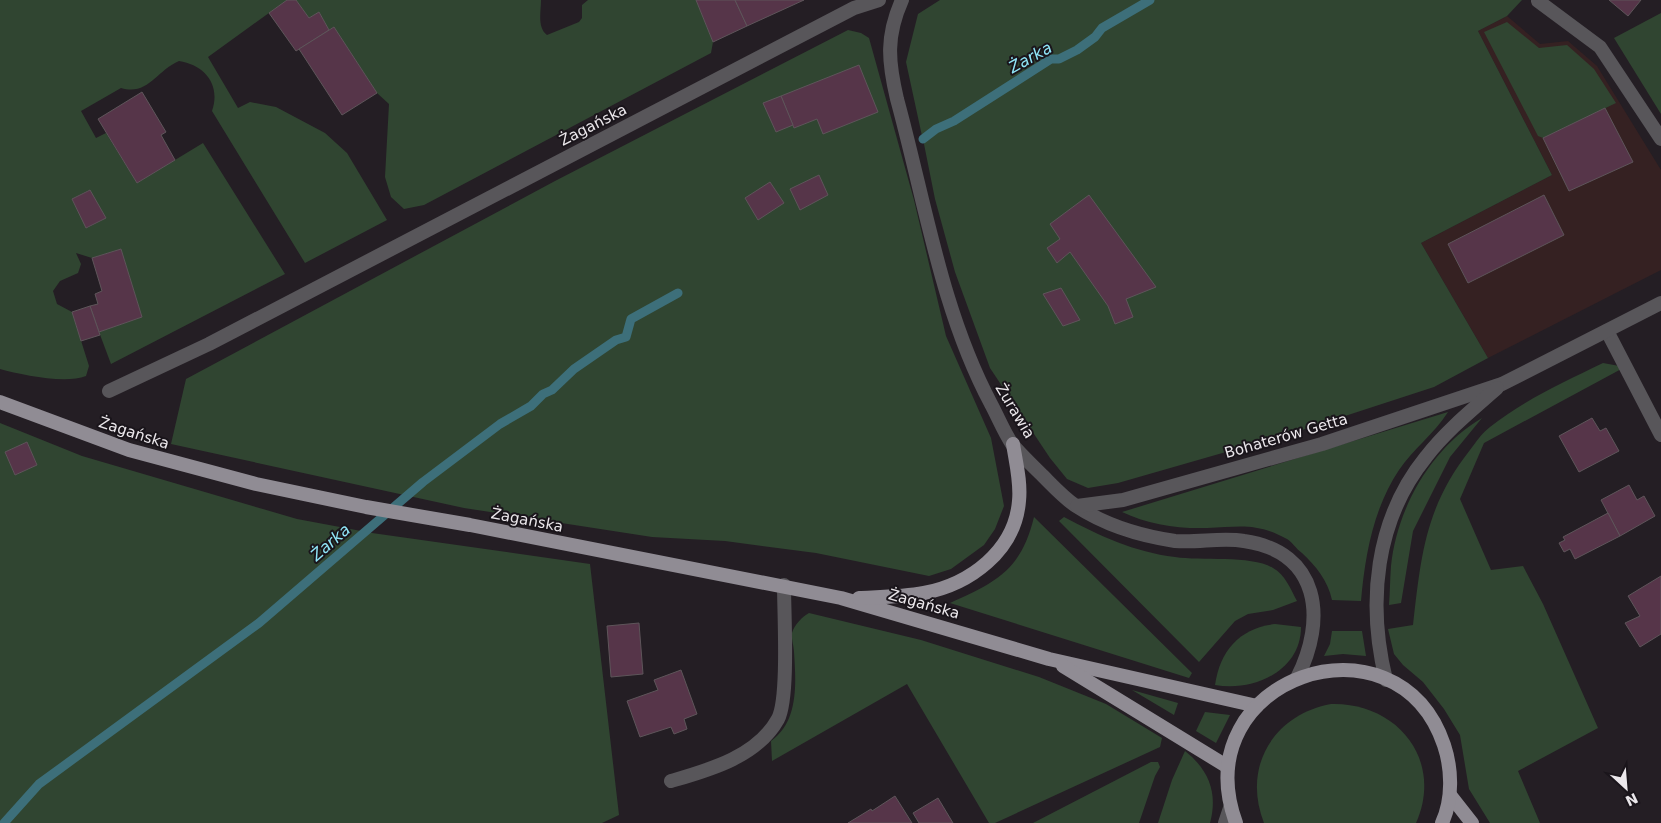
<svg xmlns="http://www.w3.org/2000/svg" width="1661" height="823" font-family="'DejaVu Sans',sans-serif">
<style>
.commercial{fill:#352122}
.green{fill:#304531;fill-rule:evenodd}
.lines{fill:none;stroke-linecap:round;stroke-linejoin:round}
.stream{stroke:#3d6f7a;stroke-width:9}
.building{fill:#563549;stroke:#5e555a}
.service{stroke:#58565a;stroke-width:14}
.minor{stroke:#58565a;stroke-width:14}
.tertiary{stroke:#58565a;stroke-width:14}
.primary{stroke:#908c94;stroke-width:14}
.labels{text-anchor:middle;stroke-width:4;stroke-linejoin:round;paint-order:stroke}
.street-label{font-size:15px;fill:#ebe7eb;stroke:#1a151b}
.water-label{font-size:16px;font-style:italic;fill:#90e6f8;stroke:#1a151b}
</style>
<rect width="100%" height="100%" fill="#241e24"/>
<polygon class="commercial" points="1507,16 1540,44 1568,41 1597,66 1661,170 1661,270 1488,358 1421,243 1552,175 1478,31"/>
<g class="green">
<path d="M0 0H287L208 57 238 108 250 102 276 107 325 133 347 153 387 220 305 263 212 111C221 85 205 65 179 61 156 71 148 96 121 88L81 111 96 138 106 133 137 183 203 143 285 274 111 364 99 332 142 317 121 249 92 258 76 253 81 264 78 273 60 281 53 291 57 304 72 312 89 366 86 376C65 384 22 375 0 369ZM89 190 106 218 87 228 72 199Z"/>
<path d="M296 0H541C541 12 537 27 547 35L579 22 582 18V5L588 0H696L713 42 711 53 424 205 404 209 391 197 385 177 389 104 377 93 334 27 329 30 319 12 309 18Z"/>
<path d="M940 0H1146C1138 5 1129 7 1121 12 1101 26 1077 59 1050 58L1038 68 922 136 906 62 918 14Z"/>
<polygon points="1151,0 1522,0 1507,16 1478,31 1552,175 1421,243 1488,358 1434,387 1302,430 1118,483 1088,488 1067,479 1050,458 990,368 955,272 935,199 923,139 1040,69 1051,60 1060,60 1077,51 1096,38 1102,29 1116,23 1123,15 1135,11"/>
<polygon points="1661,13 1661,114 1614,38"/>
<polygon points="1507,22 1539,48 1567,45 1594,69 1616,103 1543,138 1538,136 1484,32"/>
<polygon points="848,30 861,33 869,38 914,200 946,336 991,438 1004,506 995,529 984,545 951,569 929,576 816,553 725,541 652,537 464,508 171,444 186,379 555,181"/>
<path d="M1603 363 1625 367 1484 443 1460 499 1491 570 1523 566 1543 604 1598 728 1518 771 1540 823H1490L1469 789 1460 735 1444 709 1423 682 1403 665 1394 654 1388 629 1413 625C1421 556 1425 507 1470 450 1476 442 1482 433 1490 427 1524 400 1564 382 1603 363Z"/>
<path d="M1448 412C1434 434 1413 449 1399 470 1373 509 1365 556 1361 601L1332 600C1328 581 1316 566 1302 553 1296 549 1292 541 1285 538 1255 522 1238 527 1207 528 1178 529 1147 524 1122 512Z"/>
<path d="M1482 418 1450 457 1413 531 1401 603 1389 605C1390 592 1390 579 1391 566 1397 508 1431 448 1482 418Z"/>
<path d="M0 423 82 456 297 519 372 533 590 564 619 815 602 823H0ZM27 442 37 465 15 475 5 452Z"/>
<path d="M1034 517 1192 673 1189 678 950 603C997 582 1021 570 1034 517Z"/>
<path d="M1064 517C1100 536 1134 552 1175 557 1201 561 1252 555 1273 568 1285 574 1291 590 1297 601L1273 610 1248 614 1235 621 1199 662 1059 521Z"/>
<path d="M809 613 921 640 1039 677 1106 704 1162 738 1160 747 995 823H989L907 684 772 761 771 741C799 721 796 683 794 652 794 647 791 638 792 633 794 625 803 616 809 613Z"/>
<path d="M1275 624 1301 627C1301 671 1253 692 1215 685 1220 650 1240 628 1275 624Z"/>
<polygon points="1332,631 1362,631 1366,656 1343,654 1324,656 1330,644"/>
<polygon points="1132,690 1178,703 1174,715"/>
<path d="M1331 704C1397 702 1444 760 1416 823H1264C1242 767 1273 715 1331 704Z"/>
<polygon points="1205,712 1230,715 1216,743 1196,731"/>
<path d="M1185 751C1209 770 1218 793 1210 823H1158L1172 780Z"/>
<polygon points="1151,762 1158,762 1160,767 1155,776 1139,823 1033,823"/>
</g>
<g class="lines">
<g class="stream">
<polyline points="923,139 936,129 954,121 1051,59 1059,59 1077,50 1095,37 1102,28 1150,0"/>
<polyline points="4,823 39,784 259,623 423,482 500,424 531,406 543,394 552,390 574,369 616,340 626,337 631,319 678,293"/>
</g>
</g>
<g class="building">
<polygon points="287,0 296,0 309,18 319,12 329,30 296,51 269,13"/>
<polygon points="696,0 735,0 747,26 713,42"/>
<polygon points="735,0 804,0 747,26"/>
<polygon points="1609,0 1641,0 1628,16"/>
<polygon points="334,27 377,93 342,115 299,49"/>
<polygon points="859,65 878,112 823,134 817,119 794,128 781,96"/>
<polygon points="142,92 166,132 161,135 175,160 137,183 98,119"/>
<polygon points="781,96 793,125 776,132 763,103"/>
<polygon points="1605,108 1633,162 1569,191 1543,138"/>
<polygon points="819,175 828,195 800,210 790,189"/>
<polygon points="770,182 784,203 758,220 745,198"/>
<polygon points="90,190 106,218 86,228 72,199"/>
<polygon points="1089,195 1156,287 1126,299 1133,317 1115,324 1108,306 1070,252 1057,263 1047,248 1060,239 1050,224"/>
<polygon points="1544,195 1564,235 1468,283 1448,244"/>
<polygon points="121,249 142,317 99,332 90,306 98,304 95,294 102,291 92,258"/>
<polygon points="1061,288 1080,320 1063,326 1043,294"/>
<polygon points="90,306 100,335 81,341 72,312"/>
<polygon points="1592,418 1600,431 1606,428 1619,451 1579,472 1559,436"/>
<polygon points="27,442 37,465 15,475 5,452"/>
<polygon points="1629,485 1637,500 1644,496 1655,516 1620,536 1601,500"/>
<polygon points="1608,513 1620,536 1575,559 1570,549 1564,552 1559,543 1565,540 1563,537"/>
<polygon points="1661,576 1661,634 1640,647 1625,623 1640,616 1628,596"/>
<polygon points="639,623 643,674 611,677 607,626"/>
<polygon points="681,670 697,714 684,719 687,729 674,734 671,727 640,737 627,701 658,690 654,680"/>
<polygon points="895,796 912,823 848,823 871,809 872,811"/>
<polygon points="938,798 953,823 919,823 913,813"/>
</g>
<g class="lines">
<g class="service">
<polyline points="1538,1 1600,47 1661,139"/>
<path d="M671 781C709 770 757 757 778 719 789 698 784 613 784 585"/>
</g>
<g class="minor">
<polyline points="1607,331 1661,435"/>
<polyline points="109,391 209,344 854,8 879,0"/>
<polyline points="1225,823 1230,808"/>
</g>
<g class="tertiary">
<path d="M902 0C886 36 888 61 897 99 925 201 941 310 991 404 998 417 1004 432 1012 444 1021 455 1033 466 1043 476 1053 486 1064 498 1076 506 1105 525 1141 536 1175 541 1198 543 1222 537 1244 541 1320 552 1327 619 1297 678"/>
<polyline points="1077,506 1123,500 1322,444 1502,384 1661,303"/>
<path d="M1386 680C1367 603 1375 520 1426 457 1446 431 1472 410 1497 388"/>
</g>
<g class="primary">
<polyline points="0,402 129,450 256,484 366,507 470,525 841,598 1049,659 1257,706"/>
<path d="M859 598C881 597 903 597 924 593 970 584 1015 551 1019 501 1021 482 1016 463 1013 444"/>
<polyline points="1063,666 1228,767"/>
<polyline points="1450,795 1472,823"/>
<path d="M1236 823C1183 677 1397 606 1444 745 1452 769 1453 799 1442 823"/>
</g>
</g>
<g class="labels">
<g class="street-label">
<text transform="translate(593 125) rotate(-27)" y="5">Żagańska</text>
<text transform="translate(1015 411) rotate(59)" y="5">Żurawia</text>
<text transform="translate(134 433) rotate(18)" y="5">Żagańska</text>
<text transform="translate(1286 436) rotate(-16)" y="5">Bohaterów Getta</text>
<text transform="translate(527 520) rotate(11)" y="5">Żagańska</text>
<text transform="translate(924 604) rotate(16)" y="5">Żagańska</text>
</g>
<g class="water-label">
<text transform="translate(1030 57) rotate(-29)" y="6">Żarka</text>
<text transform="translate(330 542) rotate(-41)" y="6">Żarka</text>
</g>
</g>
<g transform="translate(1626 788) rotate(154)" stroke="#1a151b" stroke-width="4" paint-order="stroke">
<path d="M0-4L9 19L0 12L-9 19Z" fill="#ebe7eb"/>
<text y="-8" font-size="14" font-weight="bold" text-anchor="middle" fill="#ebe7eb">N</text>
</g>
</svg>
